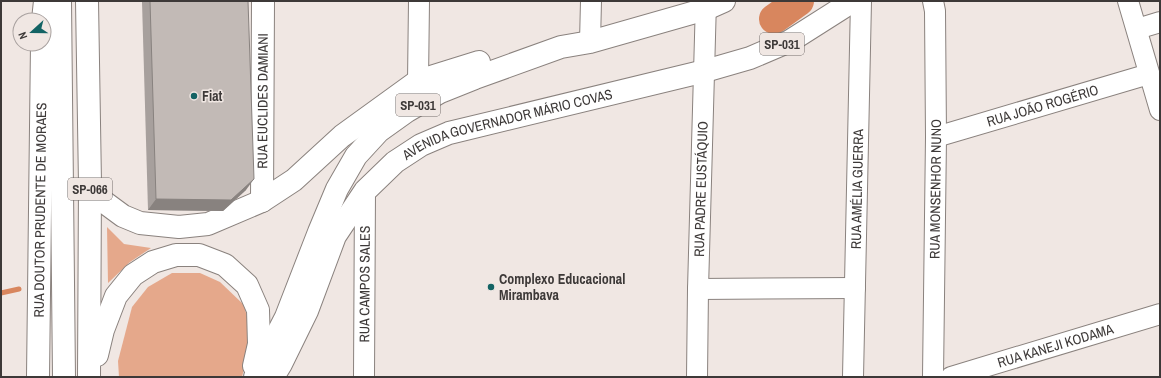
<svg xmlns="http://www.w3.org/2000/svg" width="1161" height="378" font-family="'Archivo Narrow',sans-serif">
<style>
.green{fill:#e5a88b}
.lines{fill:none;stroke-linecap:round;stroke-linejoin:round}
.stream{stroke:#d8865e;stroke-width:5}
.river{stroke:#d8865e;stroke-width:30}
.minor-casing{stroke:#8a827e;stroke-width:22}
.tertiary-casing{stroke:#8a827e;stroke-width:24}
.trunk-casing{stroke:#8a827e;stroke-width:24}
.minor{stroke:#fff;stroke-width:20}
.tertiary{stroke:#fff;stroke-width:22}
.trunk{stroke:#fff;stroke-width:22}
.wall{fill:#a7a09d}
.shaded-wall{fill:#88827f}
.building{fill:#c2bab6;stroke:#88827f}
.poi-dot{fill:#136364;stroke:#f0e7e3;stroke-width:1.5}
.labels{text-anchor:middle;stroke-width:3;stroke-linejoin:round;paint-order:stroke}
.shield{fill:#f0e7e3;stroke:#736d6b;stroke-width:1}
.shield-label{font-size:13px;font-weight:bold;fill:#3d3938}
.poi-label{font-size:14px;font-weight:bold;fill:#3d3938;stroke:#f0e7e3;text-anchor:start}
.street-label{font-size:14px;fill:#3d3938;stroke:#f0e7e3}
</style>
<rect width="100%" height="100%" fill="#f0e7e3"/>
<g class="green">
<polygon points="107,227 124,244 151,248 130,262 108,283"/>
<polygon points="172,273 200,273 220,282 244,305 252,337 242,377 119,377 118,361 132,307 148,287"/>
</g>
<g class="lines">
<polyline class="stream" points="1,293 19,289"/>
<polyline class="river" points="774,19 799,1"/>
<g class="minor-casing">
<g id="minor">
<polyline points="1128,1 1160,110"/>
<polyline points="1137,29 1160,22"/>
<polyline points="590,42 591,1"/>
<polyline points="418,81 419,1"/>
<path id="s1" d="M936 137 1149 74"/>
<polyline points="698,289 855,288"/>
<path id="s2" d="M364 377 365 191"/>
<path id="s3" d="M697 377 698 289 706 1"/>
<path id="s4" d="M853 377 861 1"/>
<path id="s5" d="M933 377 936 137 935 11 933 1"/>
<path id="s6" d="M951 377 1160 314"/>
</g>
</g>
<g class="tertiary-casing">
<g id="tertiary">
<path id="s7" d="M262 201 263 1"/>
</g>
</g>
<g class="trunk-casing">
<g id="trunk">
<polyline points="60,1 64,377"/>
<polyline points="87,1 90,184 89,377"/>
<polyline points="43,20 45,1"/>
<polyline points="90,184 104,202 123,216 140,223 179,227 208,224 262,201 294,180 342,136 418,81 479,62"/>
<polyline points="97,355 103,330 116,296 133,275 153,262 176,255 199,255 225,265 247,285 258,310 259,344 254,366"/>
<path id="s8" d="M38 377 42 44"/>
<polyline points="255,377 286,317 319,232 337,189 356,156 379,131 407,111 440,92 475,78 561,47 590,42 706,9 724,1"/>
<path id="s9" d="M273 377 281 364 307 311 335 236 365 191 395 162 421 145 449 133 705 71 750 58 790 41 853 1"/>
</g>
</g>
<use href="#minor" class="minor"/>
<use href="#tertiary" class="tertiary"/>
<use href="#trunk" class="trunk"/>
</g>
<polygon class="wall" points="143,1 248,1 246,190 223,211 148,210 142,2"/>
<polygon class="shaded-wall" points="254,179 246,190 223,211 148,210 156,199"/>
<polygon class="building" points="150,1 248,1 254,179 231,200 156,199"/>
<g class="poi-dot">
<circle cx="194" cy="96" r="4"/>
<circle cx="491" cy="287" r="4"/>
</g>
<g class="labels">
<g class="shield">
<rect x="760" y="33" width="44" height="22" rx="3"/>
<rect x="396" y="94" width="44" height="22" rx="3"/>
<rect x="68" y="178" width="44" height="22" rx="3"/>
</g>
<g class="shield-label">
<text x="782" y="49">SP-031</text>
<text x="418" y="110">SP-031</text>
<text x="90" y="194">SP-066</text>
</g>
<g class="poi-label">
<text x="202" y="101">Fiat</text>
<text x="499" y="284">Complexo Educacional<tspan x="499" dy="16">Mirambava</tspan></text>
</g>
<g class="street-label">
<text dy="5" stroke="none"><textPath href="#s7" startOffset="100">RUA EUCLIDES DAMIANI</textPath></text>
<text dy="5" stroke="none"><textPath href="#s1" startOffset="111">RUA JOÃO ROGÉRIO</textPath></text>
<text dy="5" stroke="none"><textPath href="#s9" startOffset="370">AVENIDA GOVERNADOR MÁRIO COVAS</textPath></text>
<text dy="5" stroke="none"><textPath href="#s3" startOffset="188">RUA PADRE EUSTÁQUIO</textPath></text>
<text dy="5" stroke="none"><textPath href="#s4" startOffset="188">RUA AMÉLIA GUERRA</textPath></text>
<text dy="5" stroke="none"><textPath href="#s5" startOffset="188">RUA MONSENHOR NUNO</textPath></text>
<text dy="5" stroke="none"><textPath href="#s8" startOffset="167">RUA DOUTOR PRUDENTE DE MORAES</textPath></text>
<text dy="5" stroke="none"><textPath href="#s2" startOffset="93">RUA CAMPOS SALES</textPath></text>
<text dy="5" stroke="none"><textPath href="#s6" startOffset="109">RUA KANEJI KODAMA</textPath></text>
</g>
</g>
<rect width="1161" height="378" fill="none" stroke="#3d3938" stroke-width="4"/>
<g transform="translate(32 32) rotate(249)"><circle r="19" fill="#f0e7e3" stroke="#a8a19f"/>
<path d="M0-3L7 15L0 10L-7 15Z" fill="#136364"/>
<text y="-6" font-size="11" font-weight="bold" text-anchor="middle" fill="#3d3938">N</text>
</g>
</svg>
